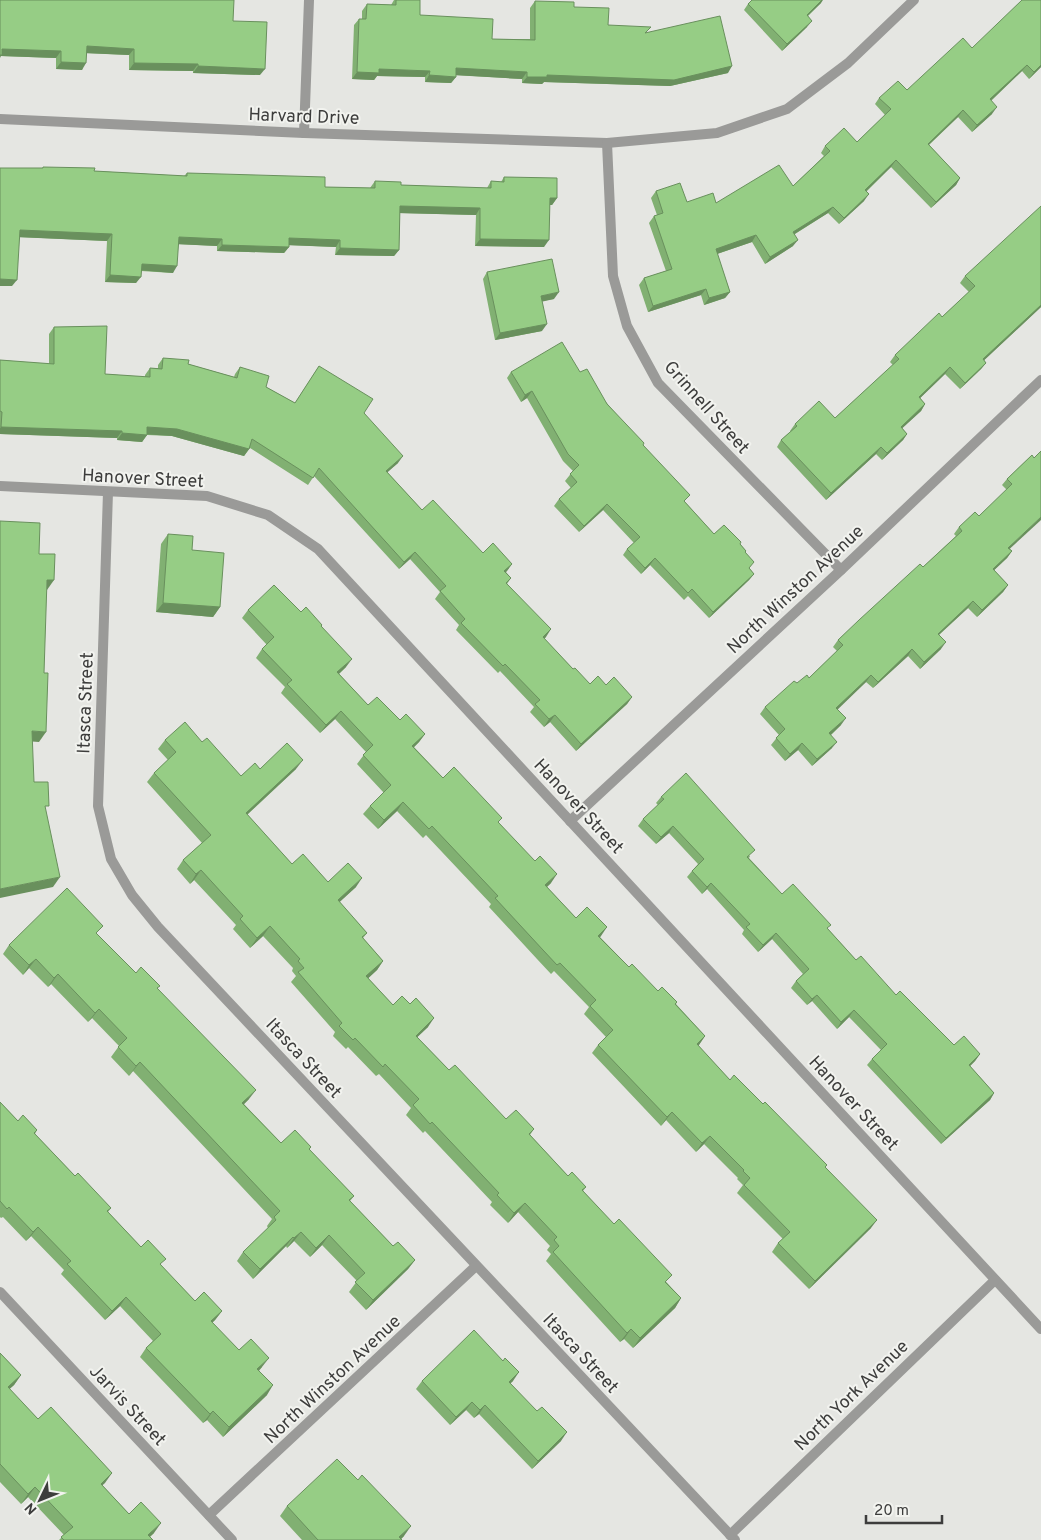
<svg xmlns="http://www.w3.org/2000/svg" width="1041" height="1540" font-family="Overpass,sans-serif">
<style>
.lines{fill:none;stroke-linecap:round;stroke-linejoin:round}
.street{stroke:#9a9a98;stroke-width:10}
.wall{fill:#81b072}
.shaded-wall{fill:#69905d}
.building{fill:#96cd85;stroke:#69905d}
.labels{text-anchor:middle;stroke-width:4;stroke-linejoin:round;paint-order:stroke}
.street-label{font-size:18px;fill:#3d3d3c;stroke:#f2f3ef}
</style>
<rect width="100%" height="100%" fill="#e5e6e2"/>
<g class="lines">
<g class="street">
<polyline points="0,119 304,133 607,143 717,133 787,109 848,63 914,0"/>
<polyline points="304,133 309,0"/>
<polyline points="607,143 613,276 627,326 658,383 841,570"/>
<polyline points="0,486 207,496 268,515 318,549 1041,1329"/>
<polyline points="108,492 98,806 111,859 132,895 158,927 735,1540"/>
<polyline points="570,821 841,570 1041,380"/>
<polyline points="0,1292 232,1540"/>
<polyline points="209,1515 476,1266"/>
<polyline points="730,1535 995,1280"/>
</g>
</g>
<g class="wall">
<polygon points="0,0 233,21 260,75 193,73 193,71 129,70 129,55 87,53 82,70 56,69 56,58 1,56"/>
<polygon points="394,0 420,0 420,15 492,39 530,39 530,8 535,1 574,7 608,25 647,33 728,73 670,86 544,82 542,84 522,83 522,79 456,75 456,77 451,83 425,82 425,77 377,76 374,80 352,79 354,25 359,19 362,19 362,11 367,4 391,5"/>
<polygon points="1041,0 1041,67 1029,79 1022,71 991,101 992,114 972,132 958,117 929,145 960,178 956,185 931,208 891,167 866,192 864,201 839,224 828,213 795,234 793,246 765,264 752,242 717,254 730,292 725,298 704,305 701,295 648,312 639,285 644,278 666,271 649,223 654,216 657,215 651,198 656,191 687,202 716,203 793,186 824,156 821,153 825,146 857,142 885,115 875,104 879,98 907,90 972,48"/>
<polygon points="821,3 808,16 807,27 782,51 744,10 748,4"/>
<polygon points="43,167 94,171 184,176 187,173 325,187 370,188 375,181 401,185 487,188 491,181 501,182 504,177 557,198 552,205 550,205 544,247 475,246 476,215 400,213 399,250 394,256 335,255 336,247 289,245 289,247 284,253 217,251 217,246 178,244 173,273 141,271 136,283 105,282 107,241 19,237 12,286 0,286"/>
<polygon points="487,272 554,299 542,301 542,331 495,340 483,279"/>
<polygon points="965,276 1041,307 984,360 986,363 981,369 960,389 945,374 920,398 925,404 921,411 902,428 907,434 903,440 882,460 876,454 826,500 777,447 781,440 791,431 790,431 795,424 835,418 893,365 890,362 895,355 942,317 969,292 960,283"/>
<polygon points="54,327 105,374 145,377 145,375 150,368 158,368 158,365 163,358 188,364 234,377 235,374 240,367 266,387 295,403 319,366 364,413 398,463 387,472 422,510 483,553 512,564 506,572 511,578 507,584 546,637 544,639 573,669 590,684 606,685 632,697 627,704 576,751 550,722 544,727 530,712 534,707 500,671 498,673 456,630 459,625 435,599 440,592 410,559 399,569 314,476 308,485 250,448 244,456 172,436 147,435 142,442 117,440 117,438 0,434 0,360 49,364 49,334"/>
<polygon points="511,372 580,372 643,445 685,502 714,534 740,544 746,551 745,552 750,569 754,574 749,580 709,618 688,596 684,600 650,565 641,574 623,555 627,549 634,543 603,510 579,532 554,506 559,499 571,488 565,481 573,471 563,461 527,398 521,402 507,378"/>
<polygon points="1032,455 1010,549 1012,551 1007,558 994,570 1008,585 1003,592 977,617 968,608 939,635 941,649 920,669 908,656 873,688 866,682 837,709 841,725 831,735 832,748 812,766 798,750 785,761 771,745 779,735 760,714 765,707 797,683 809,678 837,651 833,647 838,640 923,567 956,536 954,534 959,527 979,516 1007,490 1002,485 1007,479"/>
<polygon points="168,534 192,550 220,607 213,617 156,612 161,544"/>
<polygon points="248,610 301,612 321,627 346,667 339,674 368,705 400,720 425,734 419,742 414,747 443,778 499,823 551,883 547,887 576,918 601,936 600,937 629,967 658,991 677,1002 676,1004 705,1036 698,1046 730,1080 763,1104 827,1165 825,1167 871,1228 809,1289 772,1252 778,1243 783,1239 737,1193 743,1185 737,1179 738,1178 704,1144 696,1152 666,1120 661,1126 592,1053 598,1045 606,1037 584,1014 589,1007 554,971 551,974 537,959 489,907 491,904 426,835 423,838 397,811 378,829 363,814 370,806 384,793 357,764 366,752 335,719 320,733 281,693 285,687 256,658 262,649 267,645 242,618"/>
<polygon points="165,740 202,742 241,776 260,769 296,769 247,815 292,864 328,882 356,887 339,902 367,933 363,938 383,961 377,970 368,978 393,1005 428,1027 417,1037 449,1070 506,1119 534,1129 530,1135 568,1176 586,1187 583,1191 681,1298 675,1308 633,1348 624,1339 620,1342 546,1261 551,1254 547,1250 550,1246 518,1212 508,1223 490,1205 492,1202 425,1131 423,1133 406,1115 411,1108 379,1074 376,1076 348,1047 346,1049 333,1036 335,1032 291,982 296,976 292,971 293,968 263,936 250,948 233,929 236,925 194,880 190,884 177,869 183,860 202,843 147,782 154,773 168,760 158,749"/>
<polygon points="661,797 750,856 749,858 782,894 828,929 856,960 954,1045 980,1054 975,1061 970,1066 994,1093 990,1100 941,1144 867,1065 872,1059 881,1050 849,1017 837,1029 812,1001 807,1005 791,988 796,981 803,974 772,939 758,952 742,934 744,930 707,889 702,894 687,877 692,871 698,864 669,833 656,844 638,826 643,819 658,805 656,803"/>
<polygon points="97,934 136,973 158,989 249,1099 244,1104 281,1143 311,1147 309,1150 354,1196 350,1201 393,1246 415,1260 408,1269 366,1310 349,1292 357,1281 322,1245 310,1257 294,1241 287,1248 286,1246 253,1279 237,1261 243,1252 268,1228 267,1226 272,1219 133,1071 129,1076 111,1057 119,1046 92,1018 88,1022 51,984 48,987 29,968 23,975 3,954 9,945"/>
<polygon points="0,1102 18,1121 37,1130 35,1134 75,1176 111,1208 108,1212 141,1247 161,1266 195,1301 222,1311 215,1320 212,1323 239,1350 262,1367 259,1371 267,1395 223,1437 207,1420 203,1423 140,1357 146,1348 153,1341 120,1306 105,1320 61,1274 64,1270 31,1236 26,1241 3,1217 1,1218 0,1217"/>
<polygon points="0,1353 21,1375 14,1385 9,1389 38,1419 112,1473 102,1485 129,1514 154,1533 150,1537 153,1540 59,1540 64,1535 28,1497 21,1504 0,1482"/>
<polygon points="422,1381 513,1381 510,1383 561,1441 532,1469 479,1414 474,1418 466,1410 450,1425 416,1389"/>
<polygon points="287,1506 404,1536 401,1539 402,1540 302,1540 280,1516"/>
</g>
<g class="shaded-wall">
<polygon points="822,0 823,0 821,3 802,21 807,15"/>
<polygon points="812,21 807,27 782,51 787,44"/>
<polygon points="87,46 134,49 129,55 82,53"/>
<polygon points="2,49 61,51 56,58 1,56 0,58 0,52"/>
<polygon points="61,62 86,63 82,70 56,69"/>
<polygon points="134,63 198,64 193,71 129,70"/>
<polygon points="1027,65 1022,71 985,106 990,99"/>
<polygon points="1041,65 1041,67 1029,79 1034,72"/>
<polygon points="198,66 265,69 260,75 193,73"/>
<polygon points="732,66 728,73 670,86 544,82 542,84 522,83 527,77 547,75"/>
<polygon points="456,68 527,72 522,79 452,75"/>
<polygon points="379,69 430,71 425,77 377,76 374,80 352,79 357,72"/>
<polygon points="429,75 456,77 451,83 425,82"/>
<polygon points="997,107 992,114 972,132 977,125"/>
<polygon points="963,110 958,117 923,150 928,144"/>
<polygon points="896,160 891,167 860,197 865,190"/>
<polygon points="960,178 956,185 931,208 936,202"/>
<polygon points="869,194 864,201 839,224 844,218"/>
<polygon points="550,198 557,198 552,205 545,205"/>
<polygon points="400,206 480,208 476,215 396,213"/>
<polygon points="833,207 828,213 788,238 793,232"/>
<polygon points="20,230 112,234 107,241 15,237"/>
<polygon points="756,235 752,242 711,256 716,249"/>
<polygon points="179,237 222,239 217,246 174,244"/>
<polygon points="289,238 340,240 336,247 284,245"/>
<polygon points="480,239 549,240 544,247 475,246"/>
<polygon points="798,240 793,246 765,264 770,257"/>
<polygon points="222,245 289,247 284,253 217,251"/>
<polygon points="340,248 399,250 394,256 335,255"/>
<polygon points="142,264 177,266 173,273 137,270"/>
<polygon points="110,275 141,277 136,283 105,282"/>
<polygon points="0,279 17,280 12,286 0,286"/>
<polygon points="706,289 701,295 648,312 653,306"/>
<polygon points="559,292 554,299 536,303 541,296"/>
<polygon points="730,292 725,298 704,305 709,298"/>
<polygon points="1041,305 1041,307 978,366 983,359"/>
<polygon points="547,324 542,331 495,340 500,333"/>
<polygon points="986,363 981,369 960,389 965,383"/>
<polygon points="950,367 945,374 914,404 919,397"/>
<polygon points="532,391 527,398 521,402 525,395"/>
<polygon points="925,404 921,411 896,434 901,427"/>
<polygon points="1,427 122,431 117,438 0,434 0,428"/>
<polygon points="147,427 177,429 249,449 244,456 172,436 142,434"/>
<polygon points="122,433 147,435 142,442 117,440"/>
<polygon points="907,434 903,440 882,460 887,453"/>
<polygon points="881,447 876,454 826,500 831,493"/>
<polygon points="403,456 398,463 381,478 386,471"/>
<polygon points="607,504 603,510 579,532 584,526"/>
<polygon points="1041,517 1041,520 1004,554 1008,548"/>
<polygon points="1012,551 1007,558 988,576 993,569"/>
<polygon points="415,552 410,559 399,569 404,562"/>
<polygon points="655,558 650,565 641,574 645,568"/>
<polygon points="512,564 507,571 499,578 504,571"/>
<polygon points="754,574 749,580 709,618 713,612"/>
<polygon points="47,580 54,580 47,590"/>
<polygon points="1008,585 1003,592 977,617 982,610"/>
<polygon points="973,601 968,608 933,640 938,634"/>
<polygon points="163,603 220,607 213,617 156,612"/>
<polygon points="551,629 546,637 538,644 543,637"/>
<polygon points="946,642 941,649 920,669 924,662"/>
<polygon points="912,649 908,656 873,688 878,682"/>
<polygon points="352,659 346,667 331,681 337,672"/>
<polygon points="871,675 866,682 832,715 836,708"/>
<polygon points="632,697 627,704 576,751 581,744"/>
<polygon points="341,711 335,719 320,733 326,725"/>
<polygon points="555,715 550,722 544,727 549,719"/>
<polygon points="846,718 841,725 825,740 829,733"/>
<polygon points="32,731 46,732 39,742 25,741"/>
<polygon points="425,734 419,742 406,755 412,746"/>
<polygon points="837,742 832,748 812,766 817,759"/>
<polygon points="802,743 798,750 785,761 790,754"/>
<polygon points="303,760 296,769 239,822 246,813"/>
<polygon points="403,802 397,811 378,829 384,820"/>
<polygon points="673,826 669,833 656,844 661,837"/>
<polygon points="201,870 194,880 190,884 196,874"/>
<polygon points="557,874 551,883 539,894 545,885"/>
<polygon points="60,877 53,887 0,898 0,889"/>
<polygon points="362,878 356,887 331,910 338,900"/>
<polygon points="711,883 707,889 702,894 707,887"/>
<polygon points="270,926 263,936 250,948 257,938"/>
<polygon points="607,927 601,936 592,944 598,936"/>
<polygon points="776,933 772,939 758,952 763,945"/>
<polygon points="36,959 29,968 23,975 29,965"/>
<polygon points="383,961 377,970 360,986 366,976"/>
<polygon points="58,974 51,984 48,987 54,978"/>
<polygon points="817,995 812,1001 807,1005 812,999"/>
<polygon points="99,1009 92,1018 88,1022 95,1013"/>
<polygon points="854,1010 849,1017 837,1029 841,1022"/>
<polygon points="434,1018 428,1027 409,1045 416,1036"/>
<polygon points="705,1036 699,1045 691,1053 697,1044"/>
<polygon points="980,1054 975,1061 964,1072 969,1065"/>
<polygon points="140,1062 133,1071 129,1076 136,1066"/>
<polygon points="256,1090 249,1099 236,1112 242,1103"/>
<polygon points="994,1093 990,1100 941,1144 946,1138"/>
<polygon points="672,1112 666,1120 661,1126 667,1117"/>
<polygon points="710,1136 704,1144 696,1152 702,1143"/>
<polygon points="525,1203 518,1212 508,1223 514,1213"/>
<polygon points="877,1220 871,1228 809,1289 815,1281"/>
<polygon points="38,1227 31,1236 26,1241 33,1232"/>
<polygon points="301,1232 294,1241 287,1248 294,1238"/>
<polygon points="329,1235 322,1245 310,1257 316,1248"/>
<polygon points="293,1237 286,1246 253,1279 260,1269"/>
<polygon points="415,1260 408,1269 366,1310 373,1300"/>
<polygon points="126,1297 120,1306 105,1320 112,1311"/>
<polygon points="681,1298 675,1308 633,1348 640,1338"/>
<polygon points="222,1311 215,1320 204,1330 211,1321"/>
<polygon points="631,1329 624,1339 620,1342 627,1333"/>
<polygon points="269,1358 262,1367 251,1378 257,1369"/>
<polygon points="519,1372 513,1381 503,1391 509,1382"/>
<polygon points="21,1375 14,1385 1,1397 8,1387"/>
<polygon points="273,1385 267,1395 223,1437 229,1427"/>
<polygon points="472,1402 466,1410 450,1425 456,1417"/>
<polygon points="485,1405 479,1414 474,1418 480,1410"/>
<polygon points="213,1411 207,1420 203,1423 210,1414"/>
<polygon points="567,1432 561,1441 532,1469 538,1461"/>
<polygon points="112,1473 105,1483 94,1493 101,1484"/>
<polygon points="35,1487 28,1497 21,1504 28,1494"/>
<polygon points="161,1523 154,1533 146,1540 148,1535"/>
<polygon points="411,1526 404,1536 400,1540 399,1537"/>
</g>
<g class="building">
<polygon points="0,0 234,0 233,21 267,22 265,69 198,66 198,64 134,63 134,49 87,46 86,63 61,62 61,51 2,49 2,55 0,55"/>
<polygon points="396,0 420,0 420,15 493,19 492,39 535,40 535,1 574,2 574,7 609,8 608,25 651,27 645,33 720,16 732,66 674,80 547,75 547,77 527,77 527,72 456,68 456,77 429,75 430,71 379,69 379,73 357,72 359,19 366,19 367,4 396,5"/>
<polygon points="752,0 822,0 807,15 812,21 787,44 748,4"/>
<polygon points="1022,0 1041,0 1041,65 1034,72 1027,65 990,99 997,107 977,125 963,110 928,144 960,178 936,202 896,160 865,190 869,194 844,218 833,207 793,232 798,240 770,257 756,235 716,249 730,292 709,298 706,289 653,306 644,278 672,269 654,216 663,213 656,191 680,183 687,202 713,193 716,203 779,165 793,186 830,151 825,146 844,128 857,142 891,109 879,98 898,81 907,90 963,38 972,48"/>
<polygon points="43,167 95,168 94,171 187,176 187,173 325,177 325,187 375,188 375,181 401,182 401,185 491,188 491,181 504,182 504,177 557,178 557,198 550,198 549,240 480,239 480,208 400,206 399,250 340,248 340,240 289,238 289,247 222,245 222,239 179,237 177,266 142,264 141,277 110,275 112,234 20,230 17,280 0,279 0,168 43,168"/>
<polygon points="1041,206 1041,305 983,359 986,363 965,383 950,367 919,397 925,404 901,427 907,434 887,453 881,447 831,493 781,440 797,426 795,424 819,401 835,418 899,359 895,355 939,313 942,317 975,286 965,276"/>
<polygon points="552,259 559,292 541,296 547,324 500,333 487,272"/>
<polygon points="107,326 105,374 150,377 150,368 162,369 163,358 189,360 188,364 237,378 240,367 269,376 266,387 295,403 319,366 373,399 364,413 403,456 386,471 422,510 433,500 483,553 493,543 512,564 504,571 511,578 506,583 551,629 543,637 573,669 575,668 590,684 598,676 606,685 614,677 632,697 581,744 555,715 549,719 535,704 540,700 505,664 503,666 461,623 465,619 440,591 446,586 415,552 404,562 319,468 313,478 252,439 249,449 177,429 147,427 147,435 122,433 122,431 1,427 2,412 0,411 0,360 54,364 54,327"/>
<polygon points="562,342 580,372 587,369 607,404 644,443 643,445 690,495 684,501 714,534 724,525 741,542 740,544 746,551 745,552 754,562 749,568 754,574 713,612 692,589 688,593 655,558 645,568 627,549 640,537 607,504 584,526 559,499 577,482 570,474 579,465 568,454 532,391 525,395 511,372"/>
<polygon points="1041,451 1041,517 1008,548 1012,551 993,569 1008,585 982,610 973,601 938,634 946,642 924,662 912,649 878,682 871,675 836,708 846,718 829,733 837,742 817,759 802,743 790,754 776,738 785,729 765,707 794,681 797,683 807,675 809,678 843,645 838,640 859,620 920,564 923,567 962,531 959,527 975,512 979,516 1012,484 1007,479 1032,455 1034,458"/>
<polygon points="0,521 40,523 39,554 55,554 54,580 47,580 44,673 48,673 46,732 32,731 34,782 48,782 49,806 45,806 60,877 0,889"/>
<polygon points="168,534 193,536 192,550 224,553 220,607 163,603"/>
<polygon points="274,585 301,612 306,607 322,625 321,626 352,659 337,672 368,705 377,697 400,720 406,714 425,734 412,746 443,778 454,767 502,818 498,822 535,861 540,856 557,874 545,885 576,918 587,907 607,927 598,936 629,967 632,964 658,991 662,987 677,1002 675,1004 705,1036 697,1044 730,1080 734,1075 763,1104 765,1102 827,1165 825,1167 877,1220 815,1281 778,1243 790,1232 744,1185 750,1178 743,1171 744,1170 710,1136 702,1143 672,1112 667,1117 598,1045 613,1030 590,1006 596,1000 560,963 557,965 543,950 495,898 498,896 432,826 429,829 403,802 384,820 370,806 391,785 363,755 373,745 341,711 326,725 287,684 292,680 262,649 274,637 248,610"/>
<polygon points="185,722 202,742 207,738 241,776 255,763 260,769 287,743 303,760 246,813 292,864 303,854 328,882 348,863 362,878 338,900 367,933 362,937 383,961 366,976 393,1005 402,996 410,1004 416,998 434,1018 416,1036 449,1070 455,1065 506,1119 516,1110 534,1129 529,1134 568,1176 572,1172 586,1187 582,1190 614,1224 619,1219 672,1275 665,1282 681,1298 640,1338 631,1329 627,1333 553,1252 559,1246 554,1240 557,1237 525,1203 514,1213 497,1195 499,1193 432,1122 430,1124 413,1105 419,1099 385,1064 383,1067 355,1038 353,1040 339,1026 342,1023 298,972 304,968 298,961 300,959 270,926 257,938 240,919 243,916 201,870 196,874 183,860 211,835 154,773 176,752 165,740"/>
<polygon points="686,773 755,850 747,857 782,894 793,884 831,925 827,928 856,960 861,956 896,995 900,991 954,1045 964,1036 980,1054 969,1065 994,1093 946,1138 872,1059 887,1044 854,1010 841,1022 817,995 812,999 796,981 809,969 776,933 763,945 746,927 750,924 711,883 707,887 692,871 704,859 673,826 661,837 643,819 664,799 661,797"/>
<polygon points="67,888 103,926 96,933 136,973 141,967 160,986 157,988 256,1090 242,1103 281,1143 295,1130 311,1147 309,1149 354,1196 349,1200 393,1246 398,1242 415,1260 373,1300 355,1282 365,1273 329,1235 316,1248 301,1232 294,1238 293,1237 260,1269 243,1252 276,1220 274,1217 280,1211 140,1062 136,1066 118,1047 127,1038 99,1009 95,1013 58,974 54,978 36,959 29,965 9,945"/>
<polygon points="0,1102 18,1121 23,1115 37,1130 34,1133 75,1176 78,1173 111,1208 107,1211 141,1247 148,1240 166,1259 160,1264 195,1301 204,1292 222,1311 211,1321 239,1350 251,1339 269,1358 257,1369 273,1385 229,1427 213,1411 210,1414 146,1348 161,1334 126,1297 112,1311 67,1264 71,1261 38,1227 33,1232 9,1207 7,1209 0,1201"/>
<polygon points="474,1330 503,1361 505,1358 519,1372 509,1382 537,1411 542,1407 567,1432 538,1461 485,1405 480,1410 472,1402 456,1417 422,1381"/>
<polygon points="0,1353 21,1375 8,1387 38,1419 51,1407 112,1473 101,1484 129,1514 141,1502 161,1523 148,1535 153,1540 64,1540 61,1537 73,1527 35,1487 28,1494 0,1464"/>
<polygon points="337,1459 358,1480 362,1475 411,1526 399,1537 402,1540 318,1540 287,1506"/>
</g>
<g class="labels">
<g class="street-label">
<text transform="translate(304 116) rotate(2)" y="6">Harvard Drive</text>
<text transform="translate(707 407) rotate(48)" y="6">Grinnell Street</text>
<text transform="translate(143 478) rotate(3)" y="6">Hanover Street</text>
<text transform="translate(795 589) rotate(-43)" y="6">North Winston Avenue</text>
<text transform="translate(85 703) rotate(-88)" y="6">Itasca Street</text>
<text transform="translate(579 806) rotate(47)" y="6">Hanover Street</text>
<text transform="translate(304 1058) rotate(47)" y="6">Itasca Street</text>
<text transform="translate(854 1103) rotate(47)" y="6">Hanover Street</text>
<text transform="translate(581 1353) rotate(47)" y="6">Itasca Street</text>
<text transform="translate(332 1379) rotate(-43)" y="6">North Winston Avenue</text>
<text transform="translate(851 1395) rotate(-44)" y="6">North York Avenue</text>
<text transform="translate(128 1405) rotate(47)" y="6">Jarvis Street</text>
</g>
</g>
<g transform="translate(40 1500) rotate(227)" stroke="#f2f3ef" stroke-width="4" paint-order="stroke">
<path d="M0-4L9 19L0 12L-9 19Z" fill="#3d3d3c"/>
<text y="-8" font-size="14" font-weight="bold" text-anchor="middle" fill="#3d3d3c">N</text>
</g>
<path d="M866 1515v8h76v-8" fill="none" stroke="#3d3d3c" stroke-width="2.5"/>
<text x="874" y="1515" font-size="15" fill="#3d3d3c" stroke="#f2f3ef" stroke-width="4" paint-order="stroke">20 m</text>
</svg>
